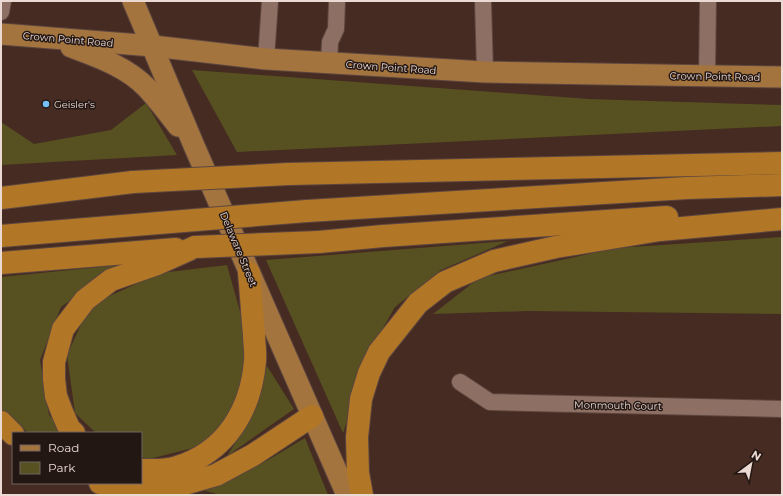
<svg xmlns="http://www.w3.org/2000/svg" width="783" height="496" font-family="Montserrat,sans-serif">
<style>
.green{fill:#575020}
.lines{fill:none;stroke-linecap:round;stroke-linejoin:round}
.minor-casing{stroke:#5d463f;stroke-width:18}
.major-casing{stroke:#5d463f;stroke-width:23}
.highway-casing{stroke:#5d463f;stroke-width:24}
.minor{stroke:#8e6f64;stroke-width:16}
.major{stroke:#a4743f;stroke-width:21}
.highway{stroke:#b27726;stroke-width:22}
.highway-bridge-casing{stroke:#5d463f;stroke-width:24;stroke-linecap:butt}
.highway-bridge{stroke:#b27726;stroke-width:22}
.poi-dot{fill:#77c0f7;stroke:#231713;stroke-width:1.5}
.labels{text-anchor:middle;stroke-width:3;stroke-linejoin:round;paint-order:stroke}
.street-label{font-size:10px;fill:#ebd9d4;stroke:#231713}
.poi-label{font-size:10px;fill:#ebd9d4;stroke:#231713;text-anchor:start}
</style>
<rect width="100%" height="100%" fill="#452b22"/>
<g class="green">
<polygon points="192,70 589,99 782,105 782,126 237,152"/>
<polygon points="146,103 177,155 1,165 1,122 34,144 111,130"/>
<polygon points="782,237 782,314 528,311 433,314 479,278 616,248"/>
<polygon points="508,241 441,270 395,307 372,347 343,433 266,260"/>
<polygon points="120,265 61,307 40,360 49,415 66,433 29,433 1,412 1,277"/>
<polygon points="227,265 246,333 241,393 213,443 149,459 141,457 141,433 96,433 75,413 67,355 90,305 160,273"/>
<polygon points="267,366 294,409 227,456 244,429"/>
<polygon points="305,438 328,495 220,495 203,490 268,460"/>
</g>
<g class="lines">
<g class="minor-casing">
<g id="minor">
<polyline points="483,1 485,72"/>
<polyline points="1,12 3,1"/>
<polyline points="266,59 270,1"/>
<polyline points="329,63 330,42 336,29 337,1"/>
<polyline points="707,76 708,1"/>
<polyline points="460,382 490,402 782,409"/>
</g>
</g>
<g class="major-casing">
<g id="major">
<polyline points="133,1 195,148 347,495"/>
<polyline points="1,34 153,46 266,59 485,72 782,77"/>
<path d="M71 47C98 57 127 67 147 88 158 100 168 113 178 126"/>
</g>
</g>
<g class="highway-casing">
<g id="highway">
<polyline points="288,174 782,163"/>
<polyline points="1,198 133,182"/>
<polyline points="307,211 687,188 782,185"/>
<polyline points="1,236 159,223"/>
<polyline points="319,242 383,236 667,217"/>
<polyline points="1,263 176,249"/>
<polyline points="1,422 13,434"/>
<polyline points="74,433 69,428 62,412 56,396 54,379 54,362 63,329 85,300 111,280 157,264 195,247"/>
<path d="M141 470C153 470 166 471 177 467 226 452 251 410 255 361 256 352 254 343 254 334 252 314 251 293 249 273"/>
<polyline points="100,483 160,494"/>
<polyline points="146,492 177,486 216,475 253,455 312,416"/>
<polyline points="362,495 358,473 357,437 361,399 369,373 379,352 418,303 445,282 494,261 556,247 660,230 782,219"/>
</g>
</g>
<use href="#minor" class="minor"/>
<use href="#major" class="major"/>
<use href="#highway" class="highway"/>
<g class="highway-bridge-casing">
<g id="highway-bridge">
<polyline points="133,182 288,174"/>
<polyline points="159,223 307,211"/>
<polyline points="195,247 319,242"/>
</g>
</g>
<use href="#highway-bridge" class="highway-bridge"/>
</g>
<circle class="poi-dot" cx="46" cy="104" r="4"/>
<g class="labels">
<g class="street-label">
<text transform="translate(68 39) rotate(5)" y="4">Crown Point Road</text>
<text transform="translate(391 67) rotate(4)" y="4">Crown Point Road</text>
<text transform="translate(715 76) rotate(1)" y="4">Crown Point Road</text>
<text transform="translate(239 249) rotate(67)" y="4">Delaware Street</text>
<text transform="translate(618 405) rotate(1)" y="4">Monmouth Court</text>
</g>
<g class="poi-label">
<text x="54" y="108">Geisler's</text>
</g>
</g>
<rect width="783" height="496" fill="none" stroke="#ebd9d4" stroke-width="4"/>
<rect x="12" y="432" width="130" height="52" fill="#231713" stroke="#736560"/>
<rect x="20" y="445" width="20" height="6" fill="#a4743f" stroke="#736560"/>
<text x="48" y="452" font-size="12" fill="#ebd9d4">Road</text>
<rect x="20" y="462" width="20" height="12" fill="#575020" stroke="#736560"/>
<text x="48" y="472" font-size="12" fill="#ebd9d4">Park</text>
<g transform="translate(751 464) rotate(32)" stroke="#231713" stroke-width="3" paint-order="stroke">
<path d="M0-3L7 15L0 10L-7 15Z" fill="#ebd9d4"/>
<text y="-6" font-size="11" font-weight="bold" text-anchor="middle" fill="#ebd9d4">N</text>
</g>
</svg>
